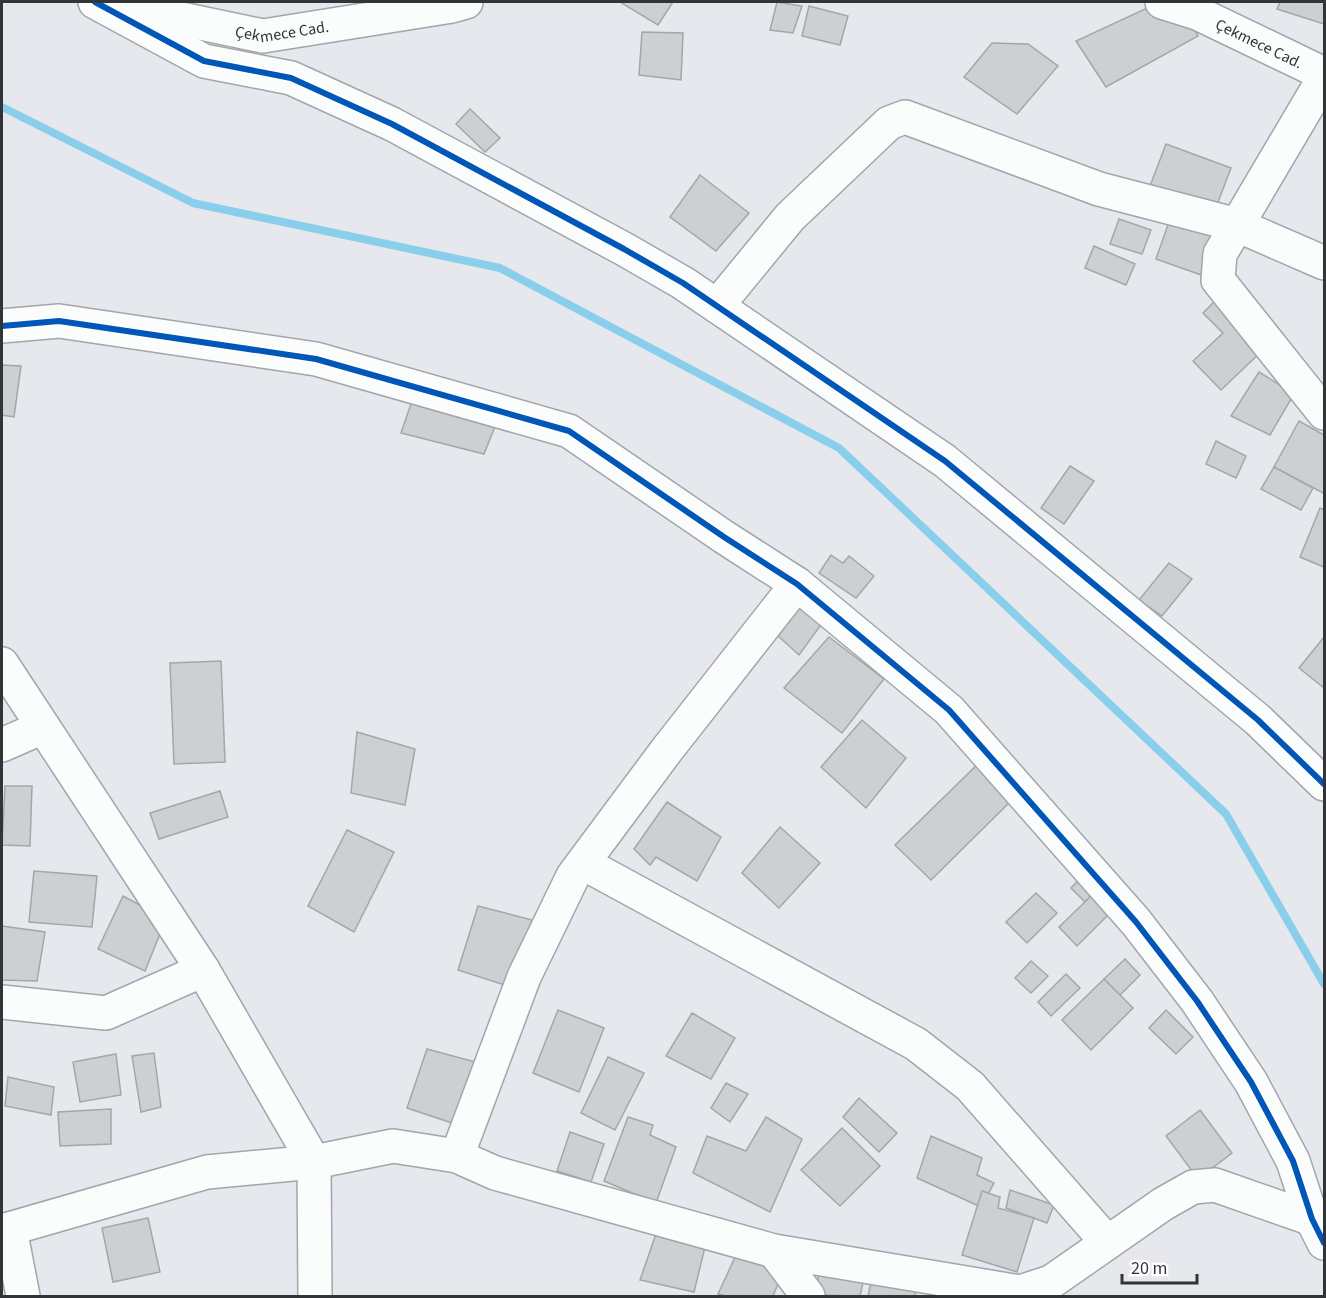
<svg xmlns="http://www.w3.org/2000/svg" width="1326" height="1298" font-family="'Source Sans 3',sans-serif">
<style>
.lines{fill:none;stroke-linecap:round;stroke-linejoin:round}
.stream{stroke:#89ceea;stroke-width:8}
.building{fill:#cdcfd3;stroke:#a4a6aa;stroke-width:1.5}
.minor-casing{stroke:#a3a5aa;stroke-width:36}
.minor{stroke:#fbfcfc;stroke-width:33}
.cycleway-casing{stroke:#fff;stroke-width:10}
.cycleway{stroke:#0057b8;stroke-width:6}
.labels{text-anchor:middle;stroke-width:4.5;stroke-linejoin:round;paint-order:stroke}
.street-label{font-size:16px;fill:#323438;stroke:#fff}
</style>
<rect width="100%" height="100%" fill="#e6e8ee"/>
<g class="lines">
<polyline class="stream" points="2,107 193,203 500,268 839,448 1226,814 1324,984"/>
</g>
<g class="building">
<polygon points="620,2 673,2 658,25"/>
<polygon points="777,2 802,6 793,33 770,30"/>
<polygon points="1280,2 1324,2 1324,24 1277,9"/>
<polygon points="809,6 848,16 840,45 802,36"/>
<polygon points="1145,9 1189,19 1198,36 1106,87 1076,41"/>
<polygon points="642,32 683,33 681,80 639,75"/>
<polygon points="992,43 1028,44 1058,66 1017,114 964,77"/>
<polygon points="470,109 500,138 485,152 456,124"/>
<polygon points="1166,144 1231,168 1215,210 1150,186"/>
<polygon points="700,175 749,213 716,251 670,217"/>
<polygon points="1119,219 1151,230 1142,254 1110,244"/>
<polygon points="1170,219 1219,236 1204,276 1156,259"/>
<polygon points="1094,246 1135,264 1126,285 1085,268"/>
<polygon points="1216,300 1264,349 1221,390 1193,361 1223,333 1203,313"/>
<polygon points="2,365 21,366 14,417 2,415"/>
<polygon points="1259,372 1294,394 1270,435 1231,416"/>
<polygon points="413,398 496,424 484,454 401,433"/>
<polygon points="1299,421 1324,435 1324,490 1323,493 1274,467"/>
<polygon points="1216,441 1246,456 1236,478 1206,464"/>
<polygon points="1070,466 1094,481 1064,524 1041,508"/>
<polygon points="1274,467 1313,488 1301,510 1261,489"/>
<polygon points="1320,508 1324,510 1324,567 1300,557"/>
<polygon points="831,555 843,563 849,556 874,576 856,598 819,573"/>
<polygon points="1169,563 1192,579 1162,616 1139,600"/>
<polygon points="803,602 826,618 799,655 778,636"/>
<polygon points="829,637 884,679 842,733 784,688"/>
<polygon points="1324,637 1324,688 1299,668"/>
<polygon points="221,661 225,762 174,764 170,663"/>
<polygon points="862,720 906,758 866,808 821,767"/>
<polygon points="357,732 415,749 405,805 351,793"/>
<polygon points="982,760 1016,796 931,880 895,845"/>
<polygon points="5,786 32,786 30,846 2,845"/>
<polygon points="220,791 228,817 159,839 150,813"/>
<polygon points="667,802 721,837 697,881 656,857 650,865 634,849"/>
<polygon points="780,827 820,863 779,908 742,873"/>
<polygon points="347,830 394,852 354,932 308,906"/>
<polygon points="34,871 97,876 92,927 29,922"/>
<polygon points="1084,875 1098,889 1085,902 1071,888"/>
<polygon points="1036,893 1057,913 1027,943 1006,922"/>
<polygon points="123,896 166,919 145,971 98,949"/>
<polygon points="1091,896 1109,914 1077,946 1059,927"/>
<polygon points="478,906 532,920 511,987 458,970"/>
<polygon points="2,926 45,932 37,981 2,980"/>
<polygon points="1125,959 1140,975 1120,995 1104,979"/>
<polygon points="1031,961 1048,976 1031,993 1015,978"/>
<polygon points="1066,974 1080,988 1051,1016 1038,1002"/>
<polygon points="1104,979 1133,1008 1091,1050 1062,1020"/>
<polygon points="558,1010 604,1028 579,1092 533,1073"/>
<polygon points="1166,1010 1193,1037 1176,1054 1149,1028"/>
<polygon points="692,1013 735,1038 711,1079 666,1056"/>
<polygon points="427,1049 479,1063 458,1125 407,1108"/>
<polygon points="154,1053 161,1107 141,1112 132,1056"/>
<polygon points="116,1054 121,1095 80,1102 73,1062"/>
<polygon points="608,1057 644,1073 615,1130 581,1113"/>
<polygon points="8,1077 54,1087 51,1115 5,1106"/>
<polygon points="726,1083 748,1094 730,1122 711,1108"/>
<polygon points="859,1098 897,1133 879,1152 843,1117"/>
<polygon points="111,1109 111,1144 60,1146 58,1112"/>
<polygon points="1200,1110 1232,1153 1198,1179 1166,1136"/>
<polygon points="628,1117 653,1125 650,1135 676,1147 656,1203 604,1181"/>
<polygon points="766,1117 802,1139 770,1212 693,1173 707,1136 746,1151"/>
<polygon points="842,1128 880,1166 840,1206 801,1170"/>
<polygon points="570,1132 604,1144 591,1182 557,1171"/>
<polygon points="931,1136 982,1158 977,1175 994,1183 981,1207 917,1178"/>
<polygon points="1010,1190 1054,1205 1047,1223 1006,1208"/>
<polygon points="982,1191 1000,1197 998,1208 1034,1218 1017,1272 962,1255"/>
<polygon points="148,1218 160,1272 113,1282 102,1228"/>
<polygon points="658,1228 707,1239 694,1292 640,1280"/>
<polygon points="737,1253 783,1272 773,1296 725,1296 718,1294"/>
<polygon points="820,1270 864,1278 860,1296 814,1295"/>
<polygon points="873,1273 918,1282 915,1296 868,1296"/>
</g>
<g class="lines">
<g class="minor-casing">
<g id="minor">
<polyline points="95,2 204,61 291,78 392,124 624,249 683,283 945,461 1258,720 1324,784"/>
<path id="s1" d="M1162 2 1197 13 1324 74"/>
<path id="s2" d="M129 8 263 36 452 6 466 2"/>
<polyline points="1324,78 1220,254 1218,280 1324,413"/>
<polyline points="717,306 790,217 889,123 905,117 1099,189 1237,225 1324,263"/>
<polyline points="2,326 59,321 316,359 569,431 724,537 797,584 949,710 1136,922 1197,1001 1251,1082 1293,1161 1312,1219 1324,1243"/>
<polyline points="2,664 203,970"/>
<polyline points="2,745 43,727"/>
<polyline points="583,863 916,1044 970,1086 1107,1242"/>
<polyline points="2,1002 106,1013 203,970 314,1162 315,1296"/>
<polyline points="457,1156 524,977 573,876 666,751 797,584"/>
<polyline points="10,1229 23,1296"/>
<polyline points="2,1231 207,1172 314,1162 393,1146 457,1156 495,1173 774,1251 808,1296"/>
<polyline points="774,1251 1020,1292 1051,1282 1163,1204 1193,1187 1215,1185 1312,1219"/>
</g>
</g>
<use href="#minor" class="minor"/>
<g class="cycleway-casing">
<g id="cycleway">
<polyline points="95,2 204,61 291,78 392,124 624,249 683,283 945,461 1258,720 1324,784"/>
<polyline points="2,326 59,321 316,359 569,431 724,537 797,584 949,710 1136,922 1197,1001 1251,1082 1293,1161 1312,1219 1324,1243"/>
</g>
</g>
<use href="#cycleway" class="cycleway"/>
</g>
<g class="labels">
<g class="street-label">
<text dy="6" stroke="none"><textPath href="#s2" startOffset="156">Çekmece Cad.</textPath></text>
<text dy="6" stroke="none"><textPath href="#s1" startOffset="106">Çekmece Cad.</textPath></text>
</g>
</g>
<rect width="1326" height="1298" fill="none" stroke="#323438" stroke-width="6"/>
<path d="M1122 1274v9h75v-9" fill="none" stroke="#323438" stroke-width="3"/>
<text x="1131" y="1274" font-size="18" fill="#323438" stroke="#ffffff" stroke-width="4.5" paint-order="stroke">20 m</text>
</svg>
